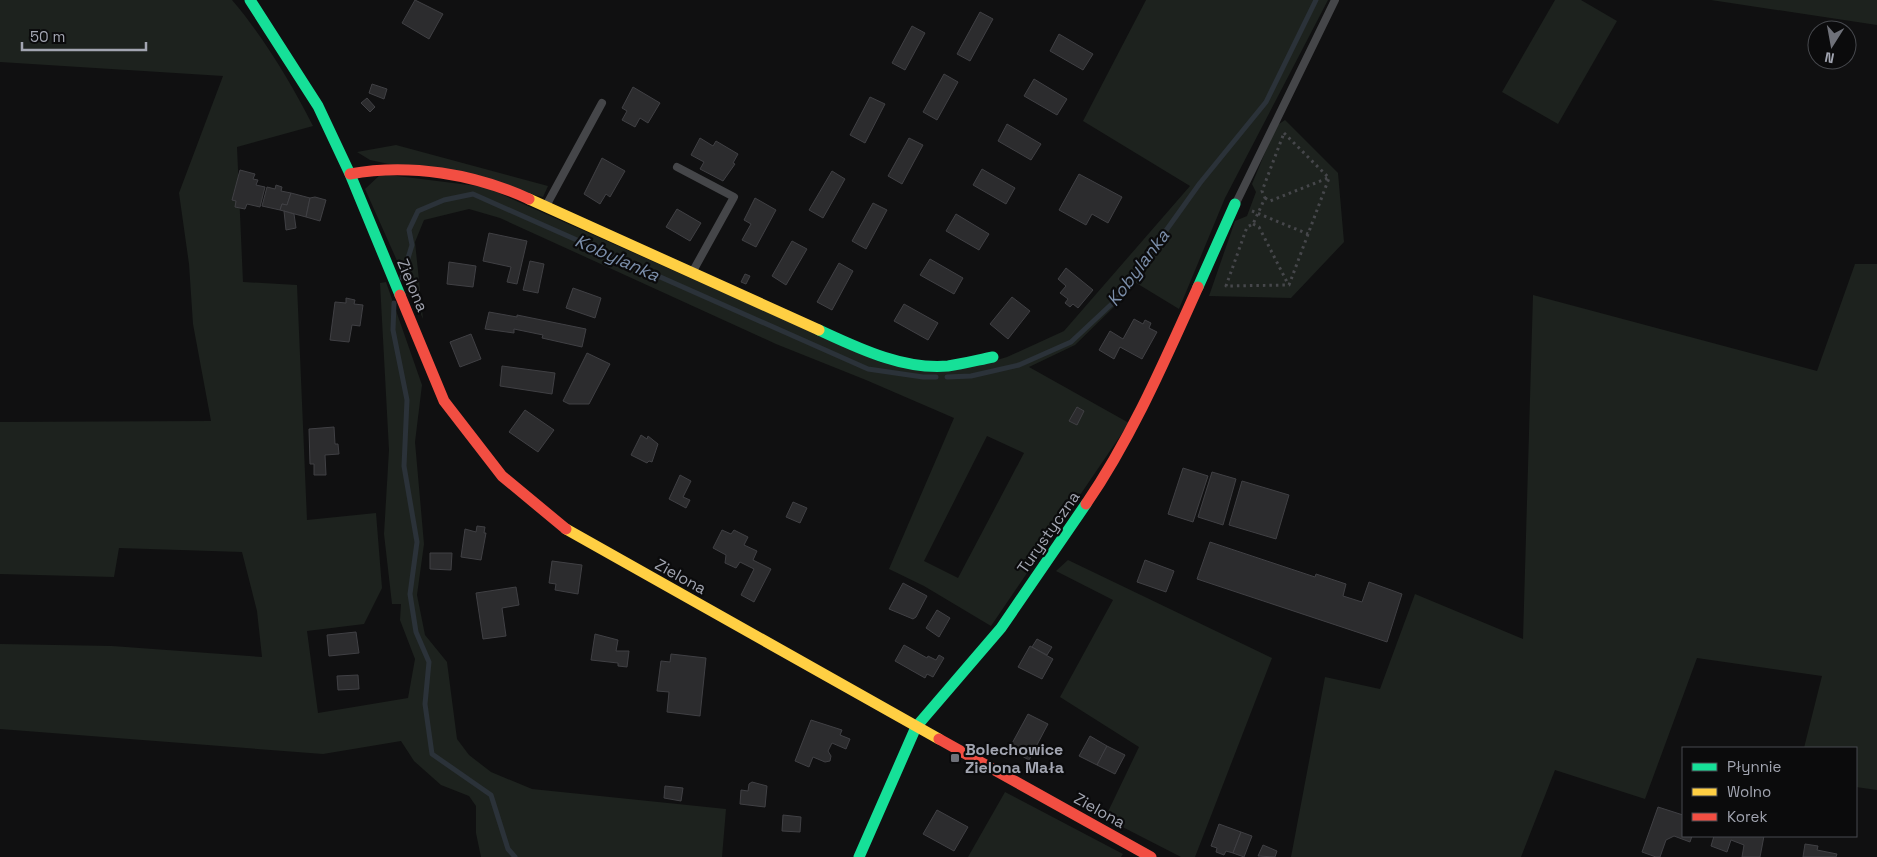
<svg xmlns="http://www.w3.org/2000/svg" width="1877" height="857" font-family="'Space Grotesk',sans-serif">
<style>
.green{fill:#1d221e;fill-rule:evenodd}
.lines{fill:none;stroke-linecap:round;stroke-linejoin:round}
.stream{stroke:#2b3239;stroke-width:5}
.building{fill:#2c2c2e;stroke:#404044}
.path{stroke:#46474b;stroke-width:3;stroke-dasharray:2.5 4;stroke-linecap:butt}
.lane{stroke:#454649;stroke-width:8}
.fast{stroke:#16e098;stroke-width:11}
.slow{stroke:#ffcf43;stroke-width:11}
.jam{stroke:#f24e42;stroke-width:11}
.poi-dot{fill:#6f7179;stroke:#0b0b0c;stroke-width:2}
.labels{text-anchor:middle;stroke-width:4.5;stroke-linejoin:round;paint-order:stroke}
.street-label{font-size:16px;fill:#a2a5b1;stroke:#0b0b0c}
.poi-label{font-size:16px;font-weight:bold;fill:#a2a5b1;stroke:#0b0b0c;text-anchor:start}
.water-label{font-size:18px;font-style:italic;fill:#7b8eaa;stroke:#0b0b0c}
</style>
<rect width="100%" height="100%" fill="#101011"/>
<g class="green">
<path d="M0 0H232C263 36 292 84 313 126L237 147 243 282 297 285 307 520 376 513 382 588 364 624 307 631 318 713 408 698 415 659 400 620 401 604H392L384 534 389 450 380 283 386 282 422 385 415 442 424 544 417 595 425 635 447 662 457 739 469 755 491 772 532 789 726 809 722 857H481L476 833V806L469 796 441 785 414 761 401 741 323 754 0 729V644L112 646 262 657 257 611 242 552 119 548 114 577 0 574V422L211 421 193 324 189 264 179 193 223 76 0 62Z"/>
<path d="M1146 0H1328L1225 198 1179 309 1133 281 1118 303 1075 345 1029 367 1129 423 991 626 924 586 889 569 954 418 866 380 776 344 500 218 469 209 424 220 415 242 423 319 365 189 381 174 485 187 882 363H987L1007 357 1064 331 1190 186 1083 121ZM987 436 1024 453 958 578 924 561Z"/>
<polygon points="1555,0 1581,0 1617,21 1558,124 1502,92"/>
<polygon points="1711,0 1877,0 1877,25"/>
<polygon points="1285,120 1338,173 1344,242 1291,298 1209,296 1235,221 1247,216 1256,192 1252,184 1276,126"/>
<polygon points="396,145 548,186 543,197 370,160 357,152"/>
<polygon points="1855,264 1877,264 1877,790 1856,787 1856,748 1804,748 1822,676 1697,658 1645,799 1555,770 1521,857 1291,857 1325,677 1380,689 1415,594 1523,639 1533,295 1817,371"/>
<polygon points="1068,560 1272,658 1195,857 1181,857 1105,818 1139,747 1060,697 1113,600 1056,571"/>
<polygon points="1005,792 1123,854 1121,857 968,857"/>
</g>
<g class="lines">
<g class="stream">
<polyline points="402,278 412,245 409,230 418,211 444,200 473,194 868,369 923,377 936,377"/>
<polyline points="394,303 393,330 407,400 404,466 417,542 410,594 416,632 429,662 425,704 432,754 491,795 508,849 515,857"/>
<polyline points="947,377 971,376 1019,365 1071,342 1117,299 1200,183 1266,102 1316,0"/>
</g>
</g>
<g class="building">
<polygon points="415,0 443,14 429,39 402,23"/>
<polygon points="980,12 993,19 970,61 957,54"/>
<polygon points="912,26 925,33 905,70 892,63"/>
<polygon points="1059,34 1093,54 1083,70 1050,51"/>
<polygon points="944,74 958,82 937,120 923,112"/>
<polygon points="1034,79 1067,99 1057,115 1024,96"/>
<polygon points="372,84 387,89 384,99 369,93"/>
<polygon points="633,87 660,103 648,123 640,118 635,127 622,120 627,111 622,108"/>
<polygon points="870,97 885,104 865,143 850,135"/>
<polygon points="367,98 375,107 370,112 361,103"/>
<polygon points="1007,124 1041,144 1031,160 998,141"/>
<polygon points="700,138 713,146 716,141 738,154 733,163 735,164 723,181 700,169 704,162 691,155"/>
<polygon points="909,138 923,145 902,184 888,176"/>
<polygon points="602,158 625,171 610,197 606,194 600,204 584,194"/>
<polygon points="982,169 1015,188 1006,204 973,185"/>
<polygon points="240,170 255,174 253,179 258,180 256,185 265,187 260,207 247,204 245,209 235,207 236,201 232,200"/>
<polygon points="832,171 845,179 823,218 809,210"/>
<polygon points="1079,174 1122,197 1108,223 1092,214 1086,225 1059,210"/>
<polygon points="276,185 282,187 281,191 291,193 287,205 282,204 280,210 262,206 267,187 275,189"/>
<polygon points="291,193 310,198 306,217 280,210 282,204 287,205"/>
<polygon points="315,197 326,200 320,221 306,217 310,198"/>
<polygon points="755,198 776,210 756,247 742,240 751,224 744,220"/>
<polygon points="873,203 887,210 866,249 852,241"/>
<polygon points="677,209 701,223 690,241 666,227"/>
<polygon points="284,211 294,214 296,228 286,230"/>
<polygon points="956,214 989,234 979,250 946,231"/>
<polygon points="489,233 527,241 517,284 507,282 511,267 483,261"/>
<polygon points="792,241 807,249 786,285 772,276"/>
<polygon points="930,259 963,278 954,294 920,275"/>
<polygon points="530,261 544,264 538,293 523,290"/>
<polygon points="449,262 476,266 473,287 447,284"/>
<polygon points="839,263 853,271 832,310 817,302"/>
<polygon points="1066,268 1093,290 1078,308 1073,304 1070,307 1065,303 1068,299 1060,293 1066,286 1058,279"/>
<polygon points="745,274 750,276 746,284 741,282"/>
<polygon points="573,288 601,298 595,318 566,308"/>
<polygon points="1012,297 1030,311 1008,339 990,324"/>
<polygon points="346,298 355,300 354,304 363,305 360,326 352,325 349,342 330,340 335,302 346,303"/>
<polygon points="904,304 938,323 928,340 894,321"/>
<polygon points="489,312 517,317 517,315 586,329 582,347 542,338 543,335 514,329 514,333 485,329"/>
<polygon points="1134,319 1143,324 1145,320 1151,323 1149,328 1157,332 1142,359 1120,347 1114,359 1099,350 1110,331 1123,339"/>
<polygon points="471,334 481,359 460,367 450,342"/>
<polygon points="587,353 610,364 589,404 569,404 563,401"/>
<polygon points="502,366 555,373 552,394 500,386"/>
<polygon points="1077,407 1084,411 1077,425 1069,421"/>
<polygon points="525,410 554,430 538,452 509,432"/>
<polygon points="334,427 335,444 338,444 339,454 325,455 326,475 314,475 314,464 310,464 309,429"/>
<polygon points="641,435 647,439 648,436 658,444 652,462 649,461 647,463 631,455"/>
<polygon points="1183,468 1208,476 1193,522 1168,514"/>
<polygon points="1212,472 1236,479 1223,525 1198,517"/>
<polygon points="680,475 691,481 683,497 690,500 686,508 669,499"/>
<polygon points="1242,481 1289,495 1276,539 1229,525"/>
<polygon points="793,502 807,508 800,523 786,517"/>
<polygon points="477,526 485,527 484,533 486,533 481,560 461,557 465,529 476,532"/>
<polygon points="722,530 731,534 734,530 748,537 744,545 757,551 753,560 771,569 754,602 741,595 754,569 740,562 736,568 725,563 726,555 713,548"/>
<polygon points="1210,542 1315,577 1316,574 1346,584 1343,596 1362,602 1369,582 1402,594 1387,642 1197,579"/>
<polygon points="430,553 452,553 451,570 430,569"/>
<polygon points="1145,560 1174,571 1166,592 1137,582"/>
<polygon points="552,561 582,565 578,594 555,590 556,584 549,583"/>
<polygon points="903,583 927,596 916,617 913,619 889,609"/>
<polygon points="516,587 519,605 502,608 506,636 483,639 476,593"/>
<polygon points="937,610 950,618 939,637 926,628"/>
<polygon points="356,632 359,653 329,656 327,635"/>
<polygon points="595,634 618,640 616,651 629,651 627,667 618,666 618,663 591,660"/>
<polygon points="1037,639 1052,647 1047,655 1032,647"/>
<polygon points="904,645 927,658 928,656 936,660 939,655 944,658 933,677 927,674 925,678 895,661"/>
<polygon points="1030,646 1053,659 1042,679 1018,667"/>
<polygon points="671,654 706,658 700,716 667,712 669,692 657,691 661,661 670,662"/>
<polygon points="358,675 359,689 338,690 337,676"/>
<polygon points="1028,714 1048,724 1029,760 1009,749"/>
<polygon points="811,720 842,730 840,735 850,739 846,749 832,743 828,751 831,756 830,761 825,762 813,757 809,767 795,761"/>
<polygon points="1090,736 1107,746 1097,765 1079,756"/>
<polygon points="1107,746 1125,755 1115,774 1097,765"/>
<polygon points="752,782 767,786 765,807 740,804 741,790 748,791 749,784"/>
<polygon points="665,786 683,788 681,801 664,798"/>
<polygon points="1658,807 1683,815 1683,836 1692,836 1690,842 1674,836 1666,840 1660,857 1656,857 1642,852"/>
<polygon points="937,810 968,827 954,851 923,834"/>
<polygon points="783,815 801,817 800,832 782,831"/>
<polygon points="1219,824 1241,832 1233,853 1226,851 1224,855 1216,852 1217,848 1211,846"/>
<polygon points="1241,832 1252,836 1244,857 1233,853"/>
<polygon points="1714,836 1764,836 1760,857 1742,857 1744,845 1731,840 1727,852 1711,846"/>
<polygon points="1805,844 1818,846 1817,850 1837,854 1836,857 1803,857"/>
<polygon points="1263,845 1277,851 1275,857 1258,856"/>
</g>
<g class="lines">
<g class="path">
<polygon points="1284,133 1329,178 1289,285 1226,286 1247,227 1253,224 1265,198 1262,191"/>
<polyline points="1265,198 1270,201 1328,178"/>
<polyline points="1252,211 1308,234"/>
<polyline points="1253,224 1259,227 1288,284"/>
</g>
<g class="lane">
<polyline points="677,167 734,197 693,271"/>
<polyline points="1236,203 1335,0"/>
<polyline points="547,204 602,103"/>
</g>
<g class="fast">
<polyline points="250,0 318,106 350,174 400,295"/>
<polyline points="1198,287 1235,204"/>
<path d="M819 330C858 348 903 370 948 366 963 364 978 360 993 357"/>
<polyline points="859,857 916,727 1001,628 1086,504"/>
</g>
<g class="slow">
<polyline points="529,199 819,330"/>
<polyline points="566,529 939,739"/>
</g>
<g class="jam">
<path d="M350 174C409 163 475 174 529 199"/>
<polyline points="400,295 444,401 502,476 566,529"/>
<path d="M1086 504C1132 437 1165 360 1198 287"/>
<polyline points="939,739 1151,857"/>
</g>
</g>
<rect class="poi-dot" x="950" y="753" width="10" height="10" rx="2.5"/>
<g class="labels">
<g class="street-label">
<text transform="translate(413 285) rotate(67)" y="6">Zielona</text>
<text transform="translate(1048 532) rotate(-55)" y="6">Turystyczna</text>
<text transform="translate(681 576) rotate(29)" y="6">Zielona</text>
<text transform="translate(1100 810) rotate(29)" y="6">Zielona</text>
</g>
<g class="poi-label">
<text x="965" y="755">Bolechowice<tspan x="965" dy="18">Zielona Mała</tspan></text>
</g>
<g class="water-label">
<text transform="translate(617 258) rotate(24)" y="6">Kobylanka</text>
<text transform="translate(1138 268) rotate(-53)" y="6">Kobylanka</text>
</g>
</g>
<rect x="1682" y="747" width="175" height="90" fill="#0b0b0c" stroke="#47494e"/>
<rect x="1692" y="763" width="25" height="8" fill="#16e098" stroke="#47494e"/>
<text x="1727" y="772" font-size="15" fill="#a2a5b1">Płynnie</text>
<rect x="1692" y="788" width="25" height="8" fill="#ffcf43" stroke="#47494e"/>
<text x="1727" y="797" font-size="15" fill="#a2a5b1">Wolno</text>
<rect x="1692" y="813" width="25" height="8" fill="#f24e42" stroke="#47494e"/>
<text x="1727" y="822" font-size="15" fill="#a2a5b1">Korek</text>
<g transform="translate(1832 45) rotate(191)"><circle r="24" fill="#0b0b0c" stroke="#47494e"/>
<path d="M0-4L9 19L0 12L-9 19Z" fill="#6f7179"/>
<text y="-8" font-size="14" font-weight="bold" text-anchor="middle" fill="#a2a5b1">N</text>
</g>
<path d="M22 42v8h124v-8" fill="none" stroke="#a2a5b1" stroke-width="2.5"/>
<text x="30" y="42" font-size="15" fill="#a2a5b1" stroke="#0b0b0c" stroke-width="4" paint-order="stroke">50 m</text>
</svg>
